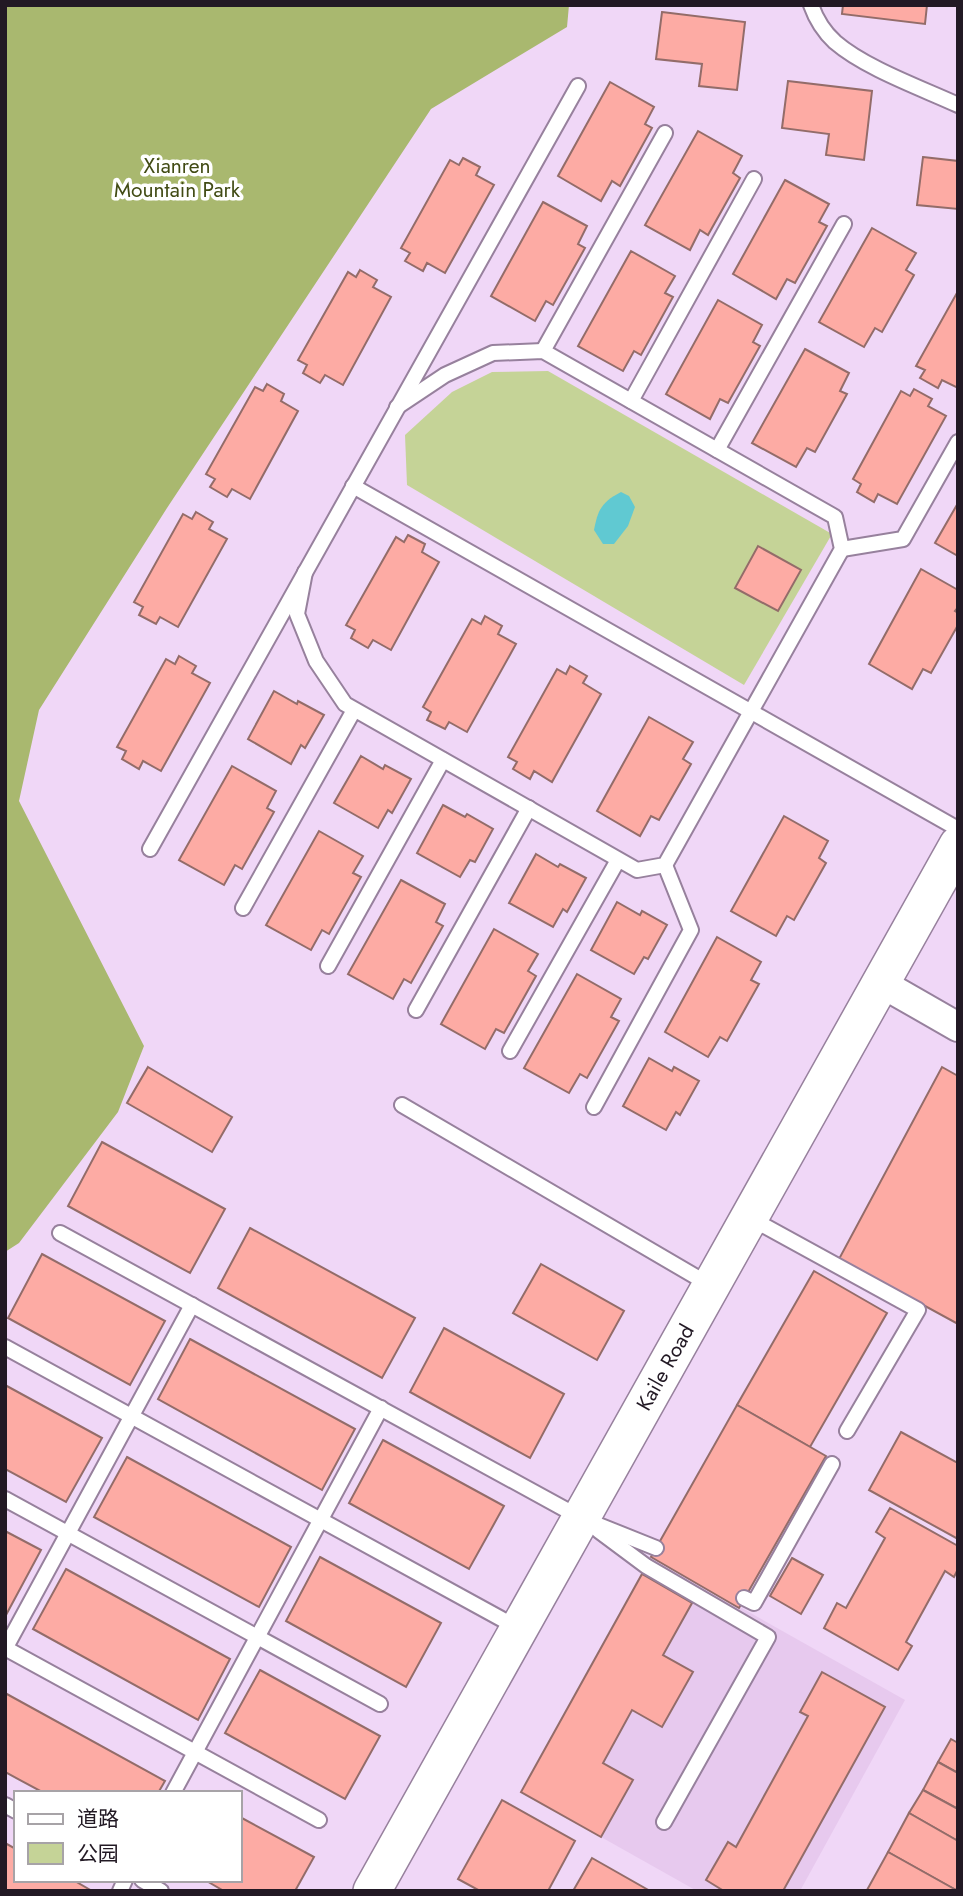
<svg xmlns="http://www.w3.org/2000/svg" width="963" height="1896" font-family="Jost,'Noto Sans SC',sans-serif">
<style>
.built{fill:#e7c9ee}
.green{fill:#c5d397}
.forest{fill:#a9b86f}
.water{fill:#60c9d2}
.building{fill:#fdaba4;stroke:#936c69;stroke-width:2}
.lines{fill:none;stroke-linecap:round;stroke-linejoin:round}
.service-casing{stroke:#97819d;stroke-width:18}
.minor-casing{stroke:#97819d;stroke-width:32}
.tertiary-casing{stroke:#97819d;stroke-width:40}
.service{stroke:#fff;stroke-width:14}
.minor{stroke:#fff;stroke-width:28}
.tertiary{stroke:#fff;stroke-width:37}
.labels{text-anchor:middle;stroke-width:7;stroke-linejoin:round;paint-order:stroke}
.park-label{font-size:21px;fill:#414b14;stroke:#fff}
.street-label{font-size:21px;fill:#221924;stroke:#fff}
</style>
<rect width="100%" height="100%" fill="#f0d7f7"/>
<polygon class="built" points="651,1557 905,1700 800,1891 697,1891 521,1792"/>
<polygon class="green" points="548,371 832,534 744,685 407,485 405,435 452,392 492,372"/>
<polygon class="forest" points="5,5 569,5 567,27 431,109 167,508 39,710 19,801 144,1046 118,1112 19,1243 5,1252"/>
<path class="water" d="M621 492 629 496 635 507 628 526 614 544H603L594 530C598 509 602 502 621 492Z"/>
<g class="building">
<polygon points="843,5 927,5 925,24 842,14"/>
<polygon points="662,12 745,22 737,90 699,86 702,64 656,59"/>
<polygon points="788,81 872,91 864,160 826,155 829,134 782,128"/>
<polygon points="610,82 654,107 645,124 652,128 620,186 612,181 601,201 558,176"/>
<polygon points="698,131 742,156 733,173 740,178 708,235 700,230 690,250 645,225"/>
<polygon points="923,157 958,161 958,209 917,205"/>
<polygon points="463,158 480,167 476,175 494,185 445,273 427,263 423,271 405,261 410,253 401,248 450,160 459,165"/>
<polygon points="785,180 829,204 819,222 827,226 795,283 787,279 776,299 733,274"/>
<polygon points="543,202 587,226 578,244 585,248 553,305 546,301 535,321 491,296"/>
<polygon points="872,228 916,253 906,270 914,275 882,332 875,328 864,347 819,322"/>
<polygon points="631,251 675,276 665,293 673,297 641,355 634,351 623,371 578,346"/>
<polygon points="360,270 377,280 373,287 391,297 343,385 325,375 320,383 303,373 307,365 298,360 348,272 356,277"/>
<polygon points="958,291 958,388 942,380 938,388 920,378 925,370 916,366"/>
<polygon points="718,300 762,325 753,342 760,346 728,403 720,399 710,419 666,394"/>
<polygon points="805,349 849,373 840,391 847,394 815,452 807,448 796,467 752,443"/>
<polygon points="267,384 284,394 281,401 298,411 250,499 232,489 227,497 210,487 215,479 206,474 255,387 263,391"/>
<polygon points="914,389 932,399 928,406 946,416 897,504 878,494 874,502 857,492 861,484 853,479 901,391 910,396"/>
<polygon points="958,503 958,556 935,543"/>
<polygon points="196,512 213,522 209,529 227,539 178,627 160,617 156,624 139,615 143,607 134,602 183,514 192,519"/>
<polygon points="408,535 425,544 422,552 439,562 391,650 373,640 368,648 351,638 355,630 346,625 396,537 404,542"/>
<polygon points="758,546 801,570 778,611 735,588"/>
<polygon points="921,569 958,590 958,607 955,611 958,613 958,625 931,673 923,669 912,689 869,664"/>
<polygon points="485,616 502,626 498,634 516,644 467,732 449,722 445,729 427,720 431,712 423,707 472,619 481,624"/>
<polygon points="179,656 196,666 192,673 210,683 161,771 143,761 139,769 122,759 126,751 117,747 166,659 175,664"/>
<polygon points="570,666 587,676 583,683 601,694 552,782 534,771 530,779 513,769 517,762 508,757 557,669 566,674"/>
<polygon points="274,691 297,704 298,701 324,715 305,748 301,745 291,764 248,739"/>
<polygon points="649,717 693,742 683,759 691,764 659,820 651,816 640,836 597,811"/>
<polygon points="361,756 383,769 385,765 411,779 392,813 388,810 378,828 334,803"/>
<polygon points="232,766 276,791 267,808 274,812 242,869 235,865 224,885 179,860"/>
<polygon points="443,805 465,817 467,814 493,829 475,862 470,860 460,877 417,853"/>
<polygon points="784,816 828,841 819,858 826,863 794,920 787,916 776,936 731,911"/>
<polygon points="319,831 363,856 353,873 361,877 329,934 322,930 311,950 266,925"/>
<polygon points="536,854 558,867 560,864 586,878 567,912 563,909 553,927 509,903"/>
<polygon points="401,880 445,904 436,922 443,926 411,983 404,979 393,999 348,974"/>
<polygon points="617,902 640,915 642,911 667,925 648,959 644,957 634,974 591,950"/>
<polygon points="494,929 538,954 528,971 536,976 504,1033 496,1029 485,1049 441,1024"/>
<polygon points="717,937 761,962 751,980 759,984 727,1041 720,1037 708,1057 665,1032"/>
<polygon points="577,974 621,999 611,1017 619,1021 587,1078 580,1074 569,1093 524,1068"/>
<polygon points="649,1058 672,1071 674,1067 699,1081 680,1115 676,1112 666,1130 623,1106"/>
<polygon points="148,1067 232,1117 212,1152 127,1103"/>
<polygon points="942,1067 958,1076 958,1324 839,1259"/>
<polygon points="102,1142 225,1209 190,1273 68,1206"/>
<polygon points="250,1228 415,1318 382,1378 218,1288"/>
<polygon points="42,1254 165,1321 130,1385 8,1318"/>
<polygon points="541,1264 624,1311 597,1360 513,1313"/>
<polygon points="814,1271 887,1313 810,1447 737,1405"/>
<polygon points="444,1328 564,1394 530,1458 410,1392"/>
<polygon points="190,1339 355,1429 322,1490 158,1399"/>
<polygon points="5,1385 102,1438 66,1502 5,1469"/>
<polygon points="737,1405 826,1456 739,1608 651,1557"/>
<polygon points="901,1432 958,1463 958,1539 869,1490"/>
<polygon points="383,1440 504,1506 469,1569 349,1503"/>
<polygon points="127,1457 291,1547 259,1607 94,1517"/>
<polygon points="890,1508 958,1546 958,1569 954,1577 945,1571 906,1642 912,1646 898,1670 824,1628 837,1603 846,1608 885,1538 876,1532"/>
<polygon points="5,1531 41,1550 6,1615 5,1614"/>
<polygon points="320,1557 441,1623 406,1687 286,1621"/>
<polygon points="792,1558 823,1575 801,1614 770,1596"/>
<polygon points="66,1569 230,1659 198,1720 33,1629"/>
<polygon points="642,1574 692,1603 663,1655 693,1672 662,1727 632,1710 603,1763 633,1780 601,1837 521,1792"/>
<polygon points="260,1670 380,1736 345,1799 225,1733"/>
<polygon points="822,1672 885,1707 783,1891 724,1891 706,1880 728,1842 736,1847 808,1716 800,1712"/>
<polygon points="5,1693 165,1781 158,1793 44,1793 5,1772"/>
<polygon points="951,1739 958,1743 958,1773 938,1762"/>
<polygon points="938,1762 958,1773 958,1809 923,1790"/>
<polygon points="923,1790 958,1809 958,1841 909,1813"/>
<polygon points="502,1800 575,1841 548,1891 480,1891 458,1879"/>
<polygon points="909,1813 958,1841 958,1887 956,1890 888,1852"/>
<polygon points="240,1817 314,1857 295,1891 224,1891 205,1880 240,1880"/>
<polygon points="5,1843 16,1849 16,1880 73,1880 92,1891 5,1891"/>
<polygon points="888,1852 956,1890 956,1891 867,1890"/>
<polygon points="592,1858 650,1891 573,1891"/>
</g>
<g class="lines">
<g class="service-casing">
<g id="service">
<path d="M811 5C816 19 824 32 835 42 865 68 921 88 958 105"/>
<polyline points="543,351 665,133"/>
<polyline points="631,401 754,179"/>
<polyline points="717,450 844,224"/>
<polyline points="353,486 958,829"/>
<polyline points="842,549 903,539 958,442"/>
<polyline points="305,572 297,614 316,661 345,704 637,870 665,865 842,549 835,517 543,351 493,353 445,375 397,407"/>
<polyline points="150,849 578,86"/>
<polyline points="243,908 354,710"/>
<polyline points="328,966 443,760"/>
<polyline points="416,1010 529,808"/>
<polyline points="510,1051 618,860"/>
<polyline points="402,1105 710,1285"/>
<polyline points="594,1107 691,930 665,865"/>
<polyline points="750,1218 918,1310 847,1431"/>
<polyline points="60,1233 581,1518 656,1548"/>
<polyline points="5,1347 518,1628"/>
<polyline points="5,1499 380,1704"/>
<polyline points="599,1531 646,1566 768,1637 664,1822"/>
<polyline points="744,1598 754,1603 832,1464"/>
<polyline points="5,1648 319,1820"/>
<polyline points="5,1649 192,1305"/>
<polyline points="173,1793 381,1408"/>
<polyline points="5,1805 16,1811"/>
<polyline points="142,1880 161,1891"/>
<polyline points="120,1891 125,1880"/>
</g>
</g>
<g class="minor-casing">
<polyline id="minor" points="881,983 958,1027"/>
</g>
<g class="tertiary-casing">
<g id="tertiary">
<path id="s1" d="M372 1891 958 845"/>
</g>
</g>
<use href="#service" class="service"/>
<use href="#minor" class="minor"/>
<use href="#tertiary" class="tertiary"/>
</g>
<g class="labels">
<g class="park-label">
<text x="177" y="173">Xianren<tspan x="177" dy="24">Mountain Park</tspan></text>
</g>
<g class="street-label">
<text dy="7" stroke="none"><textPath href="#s1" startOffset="600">Kaile Road</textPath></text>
</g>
</g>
<rect width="963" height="1896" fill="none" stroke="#221924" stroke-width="14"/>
<rect x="14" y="1791" width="228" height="91" fill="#ffffff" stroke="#a7a3a7" stroke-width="2"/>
<rect x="28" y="1814" width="35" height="10" fill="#ffffff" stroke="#a7a3a7" stroke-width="2"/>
<text x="77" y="1826" font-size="21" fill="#221924">道路</text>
<rect x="28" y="1843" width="35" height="21" fill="#c5d397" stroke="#a7a3a7" stroke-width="2"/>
<text x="77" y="1861" font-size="21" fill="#221924">公园</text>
</svg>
